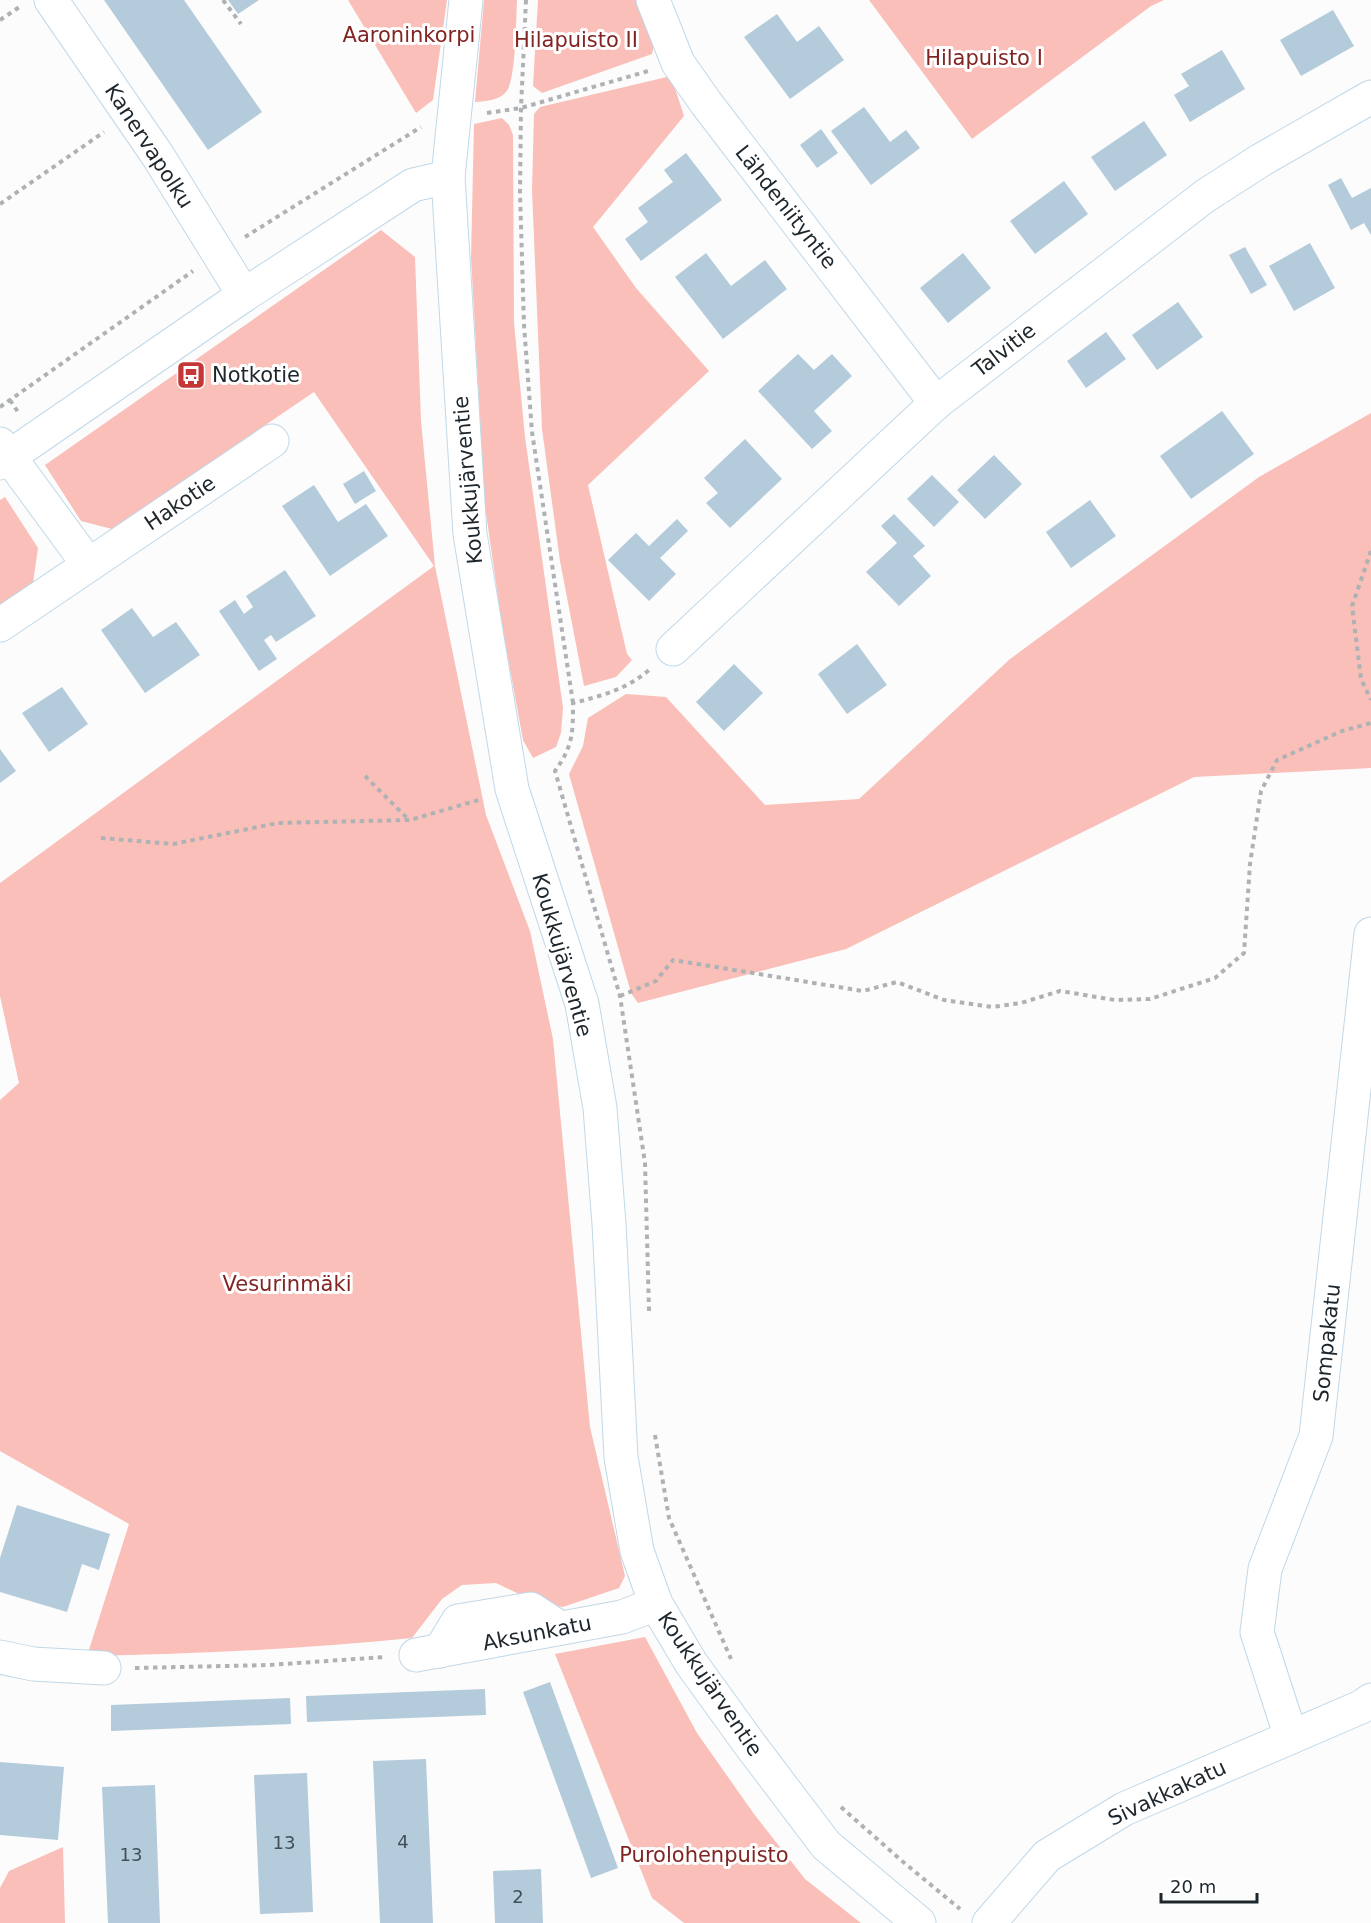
<svg xmlns="http://www.w3.org/2000/svg" width="1371" height="1923" font-family="'DejaVu Sans',sans-serif">
<style>
.green{fill:#fabfb9}
.building{fill:#b3cbdb}
.lines{fill:none;stroke-linecap:round;stroke-linejoin:round}
.minor-casing{stroke:#c0d8e8;stroke-width:35}
.path{stroke:#afb2b4;stroke-width:4;stroke-dasharray:4.5 4.5;stroke-linecap:butt}
.minor{stroke:#fff;stroke-width:33}
.labels{text-anchor:middle;stroke-width:6;stroke-linejoin:round;paint-order:stroke}
.number-label{font-size:18px;fill:#424f58}
.park-label{font-size:21px;fill:#802523;stroke:#fff}
.street-label{font-size:21px;fill:#1d262c;stroke:#fff}
.poi-label{font-size:21px;fill:#1d262c;stroke:#fff;text-anchor:start}
</style>
<rect width="100%" height="100%" fill="#fcfcfc"/>
<g class="green">
<polygon points="348,0 447,0 433,100 416,113"/>
<path d="M484 0H517C516 18 516 82 506 92 498 101 486 101 475 102Z"/>
<polygon points="538,0 636,0 655,41 652,54 542,93 533,86"/>
<polygon points="869,0 1164,0 1151,6 972,139"/>
<polygon points="671,76 684,116 593,227 636,288 709,371 588,485 627,654 632,660 616,677 584,686 560,561 542,429 532,190 534,114 540,107"/>
<polygon points="502,118 509,125 513,135 514,323 525,437 563,708 561,733 556,747 533,758 523,740 502,625 485,506 471,258 474,124"/>
<path d="M381 230 415 257 421 421 435 566 486 815 530 931 553 1039 590 1427 625 1576 619 1588 563 1607 538 1603 496 1583 462 1585 442 1599 412 1638C304 1649 196 1654 87 1656L129 1524 0 1451V1100L19 1083 0 996V883L434 566 314 392 112 529 81 521 45 465Z"/>
<polygon points="1371,413 1371,768 1194,777 846,949 638,1003 631,993 569,774 583,746 588,718 626,694 666,697 765,805 859,799 1010,659 1259,477"/>
<polygon points="5,497 38,548 33,583 0,605 0,500"/>
<polygon points="645,1637 697,1733 754,1814 805,1879 861,1923 684,1923 652,1898 555,1654"/>
<polygon points="63,1847 65,1923 0,1923 0,1888 9,1871"/>
</g>
<g class="building">
<polygon points="104,0 184,0 262,112 208,150"/>
<polygon points="228,0 259,0 238,14"/>
<polygon points="1333,10 1354,46 1301,76 1280,40"/>
<polygon points="777,14 797,42 819,26 844,60 790,99 744,37"/>
<polygon points="1222,50 1245,89 1190,122 1174,95 1189,86 1181,74"/>
<polygon points="864,107 890,142 906,130 920,148 871,185 831,131"/>
<polygon points="1144,121 1167,155 1115,191 1091,157"/>
<polygon points="821,129 838,153 817,168 800,145"/>
<polygon points="686,153 722,200 641,261 625,239 648,222 638,208 673,182 664,170"/>
<polygon points="1341,178 1352,198 1371,188 1371,235 1364,223 1351,230 1328,185"/>
<polygon points="1064,181 1088,214 1035,254 1010,221"/>
<polygon points="1310,243 1335,288 1294,311 1269,266"/>
<polygon points="1245,247 1267,285 1251,294 1229,255"/>
<polygon points="706,253 731,286 765,260 787,289 723,339 675,277"/>
<polygon points="963,253 991,288 948,323 920,288"/>
<polygon points="1178,302 1203,337 1157,370 1132,335"/>
<polygon points="1106,332 1126,359 1086,388 1067,361"/>
<polygon points="798,354 814,370 832,354 852,376 814,411 832,431 812,449 758,391"/>
<polygon points="1222,411 1254,454 1191,499 1160,456"/>
<polygon points="745,439 782,479 730,528 706,503 718,493 704,478"/>
<polygon points="994,455 1022,484 985,519 957,490"/>
<polygon points="364,471 376,491 355,504 343,484"/>
<polygon points="932,475 959,502 934,527 907,499"/>
<polygon points="314,485 338,522 366,504 388,536 330,576 282,506"/>
<polygon points="1090,500 1116,536 1071,568 1046,532"/>
<polygon points="894,514 925,546 913,556 931,576 899,606 866,572 897,543 881,526"/>
<polygon points="677,519 688,531 660,558 676,574 649,601 608,560 636,533 649,546"/>
<polygon points="285,570 316,616 276,642 271,635 264,640 277,659 259,671 219,611 235,600 244,614 253,607 246,596"/>
<polygon points="132,608 153,637 176,622 200,655 145,693 101,630"/>
<polygon points="857,644 887,685 847,714 818,674"/>
<polygon points="734,664 763,693 724,731 696,702"/>
<polygon points="62,687 88,724 49,752 22,713"/>
<polygon points="0,749 16,771 0,783"/>
<polygon points="17,1505 110,1534 99,1570 82,1564 67,1612 0,1592 0,1558"/>
<polygon points="550,1682 618,1868 591,1878 523,1692"/>
<polygon points="485,1689 486,1715 307,1722 306,1696"/>
<polygon points="290,1698 291,1724 111,1731 111,1705"/>
<polygon points="426,1759 433,1923 380,1923 373,1761"/>
<polygon points="0,1762 64,1767 58,1840 0,1835"/>
<polygon points="307,1773 313,1912 260,1914 254,1775"/>
<polygon points="155,1785 160,1923 108,1923 102,1787"/>
<polygon points="541,1869 543,1923 495,1923 493,1871"/>
</g>
<g class="lines">
<g class="minor-casing">
<g id="minor">
<polyline points="51,0 158,156 244,295"/>
<polyline points="466,0 448,177 470,534 512,789 582,1004 600,1108 609,1224 621,1457 637,1551 656,1604 691,1663 748,1742 826,1845 919,1923"/>
<polyline points="653,0 678,63 706,103 936,403"/>
<polyline points="0,444 88,564"/>
<polyline points="0,463 244,295 413,185 448,177"/>
<polyline points="0,625 272,441"/>
<polyline points="673,649 936,403 1205,196 1261,160 1371,97"/>
<polyline points="440,1651 458,1621 531,1609 560,1628"/>
<polyline points="416,1655 622,1617 656,1604"/>
<polyline points="0,1657 33,1664 104,1668"/>
<polyline points="1291,1737 1257,1632 1265,1569 1316,1436 1371,934"/>
<polyline points="989,1923 1047,1856 1124,1809 1361,1707 1371,1700"/>
</g>
</g>
<g class="path">
<polyline points="223,0 241,24"/>
<polyline points="526,0 521,108 520,192 524,325 532,432 573,703"/>
<polyline points="0,20 21,6"/>
<polyline points="487,113 521,108 648,71"/>
<polyline points="0,204 104,132"/>
<polyline points="245,237 421,127"/>
<polyline points="10,400 18,412"/>
<polyline points="0,407 193,271"/>
<polyline points="1371,551 1352,606 1361,679 1371,700"/>
<polyline points="365,776 409,820"/>
<polyline points="101,838 173,844 278,823 410,820 482,799"/>
<polyline points="620,996 656,981 673,960 863,991 897,982 944,1000 992,1007 1021,1003 1060,991 1115,1000 1150,999 1215,978 1244,953 1250,864 1261,791 1277,760 1342,731 1371,723"/>
<path d="M649 1311 645 1163 620 996 555 771C573 746 573 733 573 703 601 696 628 689 650 669"/>
<polyline points="655,1435 669,1518 731,1659"/>
<polyline points="135,1668 269,1665 385,1657"/>
<polyline points="841,1807 902,1861 960,1909"/>
</g>
<use href="#minor" class="minor"/>
</g>
<defs>
<g id="bus-square" transform="scale(1.5)"><rect x="-9" y="-9" width="18" height="18" rx="4" fill="#c53636" stroke="#fff"/><path d="M-5-6H5V4H4V6H2V4H-2V6H-4V4H-5ZM-3.5-4V0h7V-4ZM-3.5 1.2v1.5H-2V1.2ZM2 1.2v1.5H3.5V1.2Z" fill="#fff"/></g>
</defs>
<g fill-rule="evenodd">
<use href="#bus-square" x="191" y="375"/>
</g>
<g class="labels">
<g class="number-label">
<text x="403" y="1848">4</text>
<text x="284" y="1849">13</text>
<text x="131" y="1861">13</text>
<text x="518" y="1903">2</text>
</g>
<g class="park-label">
<text x="409" y="42">Aaroninkorpi</text>
<text x="576" y="47">Hilapuisto II</text>
<text x="984" y="65">Hilapuisto I</text>
<text x="287" y="1291">Vesurinmäki</text>
<text x="704" y="1862">Purolohenpuisto</text>
</g>
<g class="street-label">
<text transform="translate(149 146) rotate(57)" y="7">Kanervapolku</text>
<text transform="translate(786 207) rotate(52)" y="7">Lähdeniityntie</text>
<text transform="translate(1004 350) rotate(-38)" y="7">Talvitie</text>
<text transform="translate(468 480) rotate(-95)" y="7">Koukkujärventie</text>
<text transform="translate(180 503) rotate(-34)" y="7">Hakotie</text>
<text transform="translate(562 955) rotate(74)" y="7">Koukkujärventie</text>
<text transform="translate(1327 1343) rotate(-84)" y="7">Sompakatu</text>
<text transform="translate(537 1633) rotate(-11)" y="7">Aksunkatu</text>
<text transform="translate(710 1684) rotate(56)" y="7">Koukkujärventie</text>
<text transform="translate(1167 1793) rotate(-25)" y="7">Sivakkakatu</text>
</g>
<g class="poi-label">
<text x="212" y="382">Notkotie</text>
</g>
</g>
<path d="M1161 1893v9h96v-9" fill="none" stroke="#1d262c" stroke-width="3"/>
<text x="1170" y="1893" font-size="18" fill="#1d262c" stroke="#ffffff" stroke-width="4.5" paint-order="stroke">20 m</text>
</svg>
